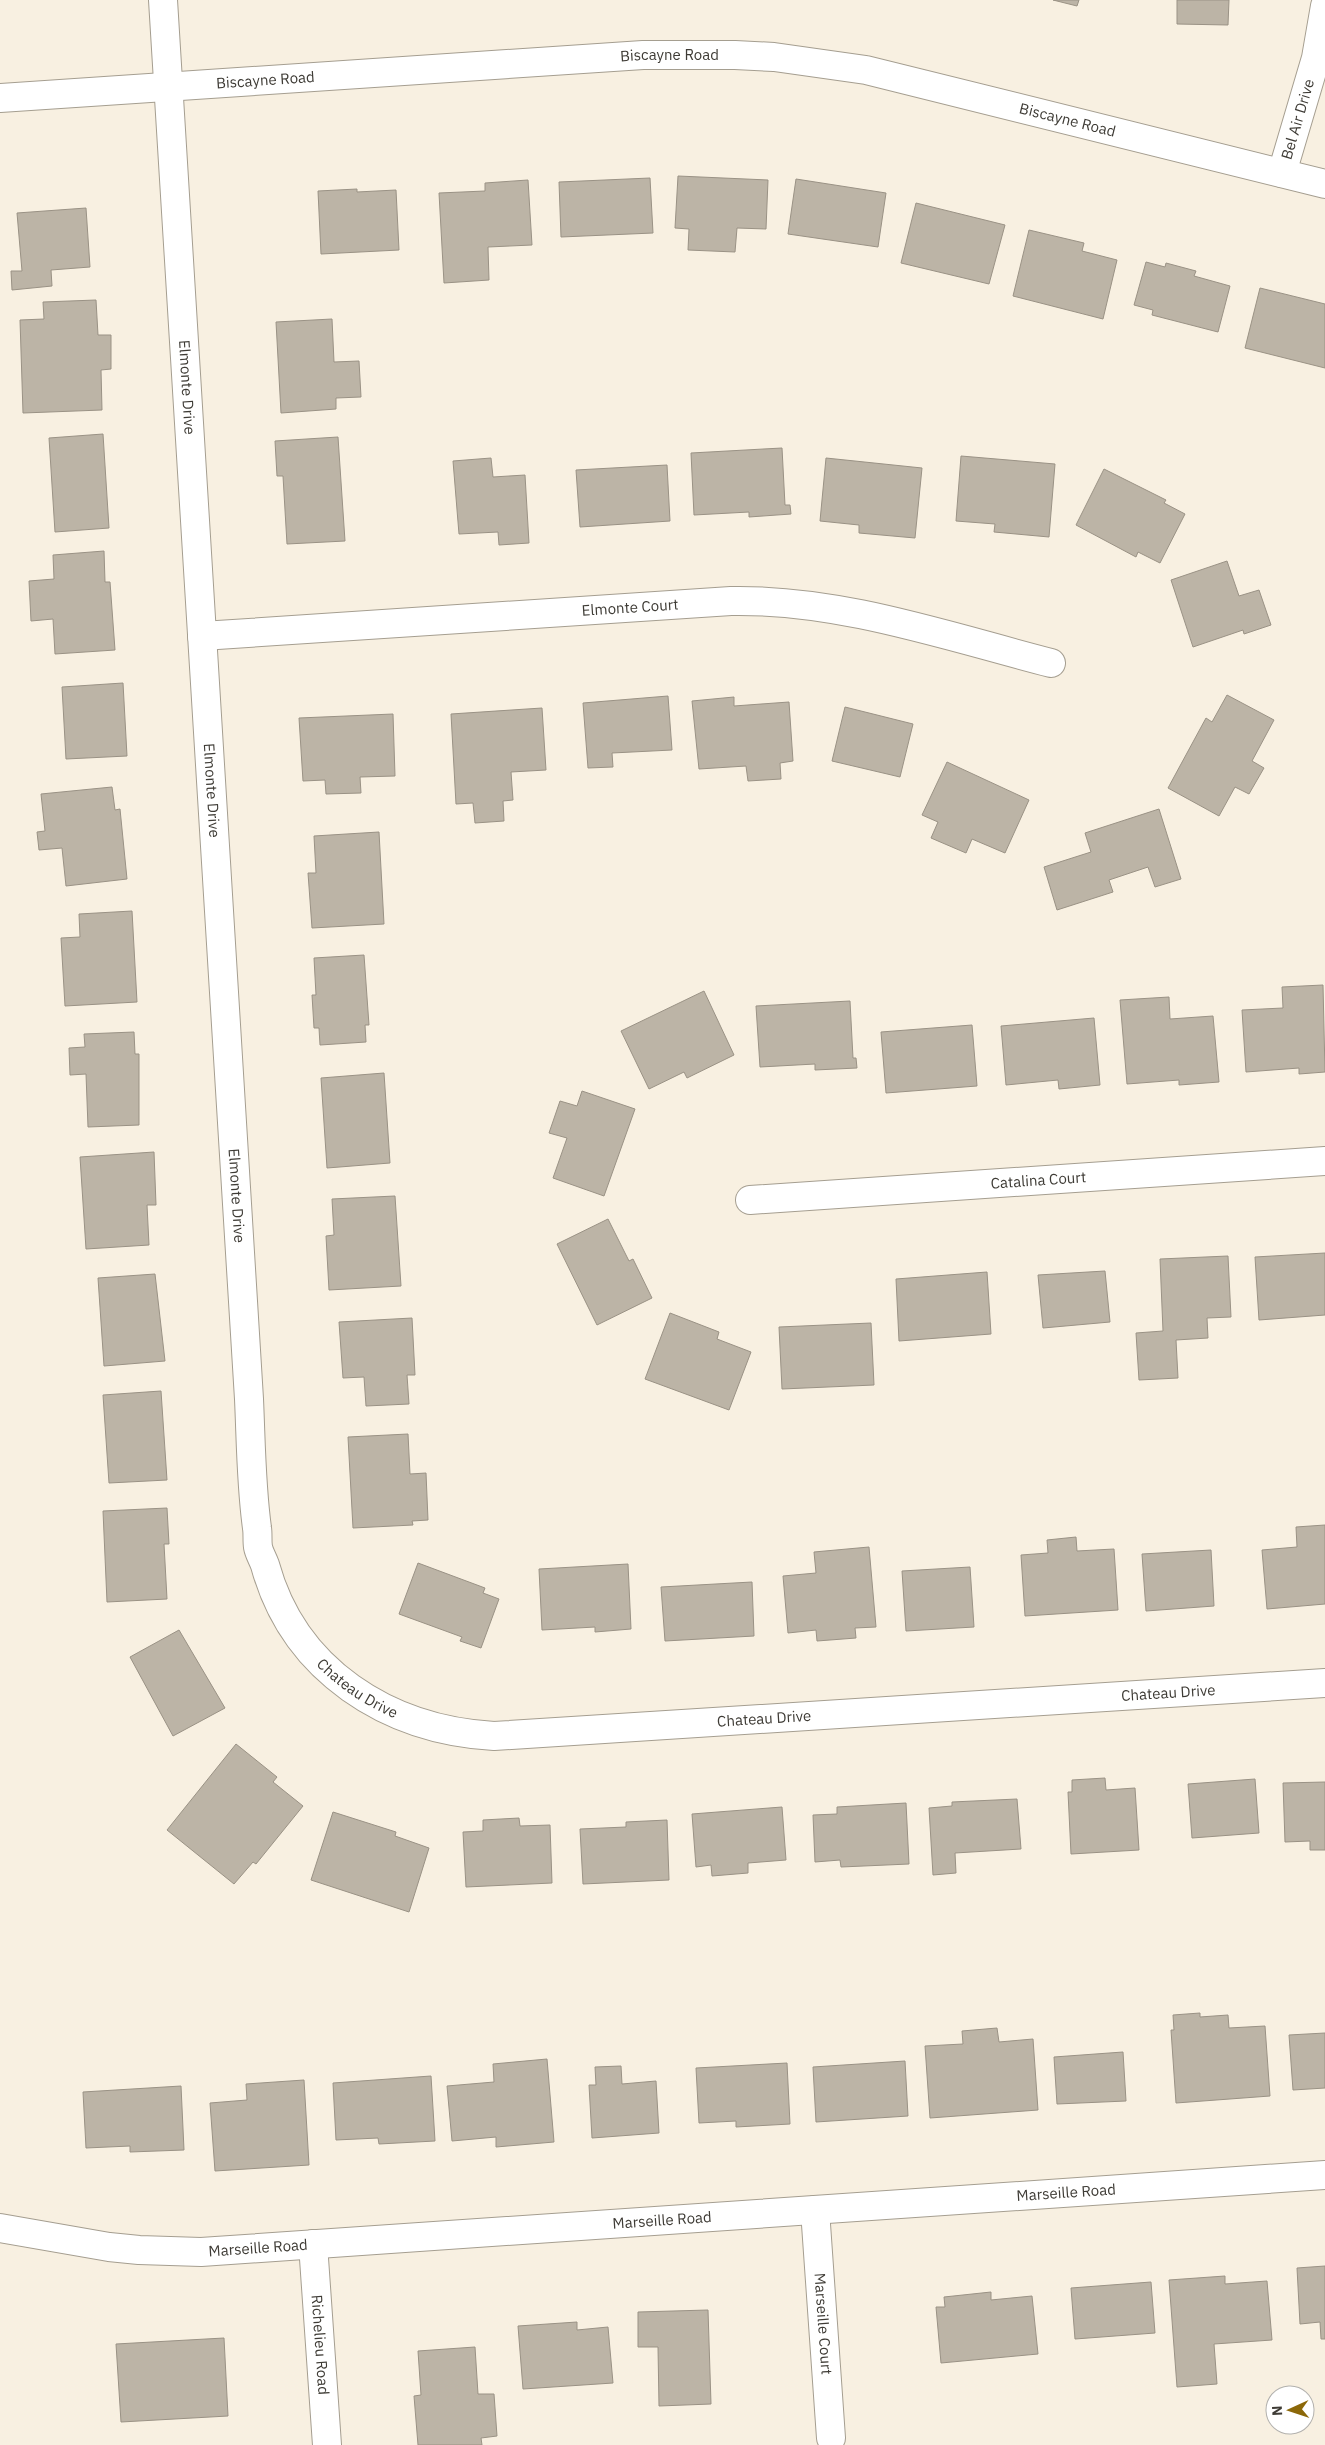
<svg xmlns="http://www.w3.org/2000/svg" width="1325" height="2445" font-family="'IBM Plex Sans',sans-serif">
<style>
.building{fill:#bcb4a6;stroke:#9a9285}
.lines{fill:none;stroke-linecap:round;stroke-linejoin:round}
.street-casing{stroke:#a59e90;stroke-width:30}
.street{stroke:#fff;stroke-width:28}
.labels{text-anchor:middle;stroke-width:4.5;stroke-linejoin:round;paint-order:stroke}
.street-label{font-size:15px;fill:#3e3b35;stroke:#fff}
</style>
<rect width="100%" height="100%" fill="#f8f0e1"/>
<g class="building">
<polygon points="1053,0 1079,0 1077,6"/>
<polygon points="1177,0 1229,0 1228,25 1177,24"/>
<polygon points="678,176 768,180 766,229 737,228 735,252 688,250 689,229 675,228"/>
<polygon points="650,178 653,233 561,237 559,182"/>
<polygon points="796,179 886,193 878,247 788,234"/>
<polygon points="528,180 532,245 488,247 489,280 444,283 439,193 485,191 485,183"/>
<polygon points="357,189 357,192 396,190 399,250 321,254 318,191"/>
<polygon points="916,203 1005,225 989,284 901,263"/>
<polygon points="86,208 90,267 51,270 52,286 12,290 11,271 22,271 17,213"/>
<polygon points="1029,230 1084,243 1082,251 1117,260 1103,319 1013,296"/>
<polygon points="1146,262 1165,267 1166,263 1196,271 1194,276 1230,286 1218,332 1152,315 1153,310 1134,305"/>
<polygon points="1260,288 1325,304 1325,368 1245,348"/>
<polygon points="96,300 98,335 111,335 111,369 101,370 102,410 23,413 20,320 44,319 43,302"/>
<polygon points="332,319 334,362 359,361 361,397 336,398 336,409 281,413 276,322"/>
<polygon points="103,434 109,528 55,532 49,438"/>
<polygon points="338,437 345,541 287,544 283,476 277,476 275,441"/>
<polygon points="782,448 785,505 790,505 791,514 749,517 749,512 694,515 691,453"/>
<polygon points="961,456 1055,464 1049,537 994,532 995,524 956,521"/>
<polygon points="491,458 493,477 525,475 529,543 499,545 498,532 459,534 453,461"/>
<polygon points="826,458 922,468 915,538 859,533 859,525 820,521"/>
<polygon points="667,465 670,521 580,527 576,470"/>
<polygon points="1104,469 1166,500 1164,503 1185,514 1160,563 1138,552 1136,557 1076,525"/>
<polygon points="104,551 105,582 110,582 115,650 55,654 53,619 31,621 29,581 54,579 53,555"/>
<polygon points="1227,561 1239,596 1259,590 1271,625 1244,634 1243,630 1193,647 1171,580"/>
<polygon points="123,683 127,756 66,759 62,687"/>
<polygon points="1227,695 1274,720 1252,761 1264,768 1249,794 1235,787 1219,816 1168,788 1206,718 1212,722"/>
<polygon points="668,696 672,750 612,753 613,767 588,768 583,703"/>
<polygon points="734,697 734,706 789,702 793,761 780,763 781,779 748,781 746,766 699,769 692,701"/>
<polygon points="845,707 913,724 900,777 832,761"/>
<polygon points="542,708 546,770 511,772 513,800 503,801 504,821 475,823 473,803 456,804 451,714"/>
<polygon points="393,714 395,776 360,777 361,793 326,794 325,780 303,781 299,718"/>
<polygon points="947,762 1029,800 1005,853 972,839 966,853 931,838 938,822 922,815"/>
<polygon points="112,787 115,810 120,809 127,879 66,886 62,848 39,850 37,832 45,831 41,794"/>
<polygon points="1159,809 1181,879 1155,887 1148,867 1109,880 1113,892 1057,910 1044,867 1091,852 1085,833"/>
<polygon points="379,832 384,924 312,928 308,873 316,873 314,836"/>
<polygon points="132,911 137,1002 65,1006 61,938 80,937 79,914"/>
<polygon points="364,955 369,1025 365,1025 366,1042 320,1045 319,1028 314,1028 312,995 316,995 314,958"/>
<polygon points="1323,985 1325,1072 1299,1074 1299,1068 1246,1072 1242,1010 1283,1008 1282,987"/>
<polygon points="704,991 734,1055 687,1078 684,1072 649,1089 621,1031"/>
<polygon points="1169,997 1170,1019 1213,1016 1219,1082 1179,1085 1179,1080 1127,1084 1120,1000"/>
<polygon points="850,1001 853,1058 856,1058 857,1068 815,1070 815,1064 760,1067 756,1006"/>
<polygon points="1094,1018 1100,1085 1059,1089 1058,1080 1006,1085 1001,1026"/>
<polygon points="972,1025 977,1086 886,1093 881,1032"/>
<polygon points="134,1032 135,1054 139,1054 139,1125 88,1127 86,1074 70,1075 69,1048 85,1047 84,1034"/>
<polygon points="384,1073 390,1163 327,1168 321,1078"/>
<polygon points="582,1091 635,1109 604,1196 553,1178 567,1138 549,1133 560,1101 577,1106"/>
<polygon points="154,1152 156,1205 147,1205 149,1245 86,1249 80,1157"/>
<polygon points="395,1196 401,1286 329,1290 326,1236 334,1235 332,1199"/>
<polygon points="608,1219 629,1261 633,1259 652,1298 597,1325 557,1244"/>
<polygon points="1325,1253 1325,1315 1259,1320 1255,1257"/>
<polygon points="1228,1256 1231,1317 1207,1318 1208,1338 1176,1340 1178,1378 1139,1380 1136,1333 1163,1331 1160,1259"/>
<polygon points="1105,1271 1110,1322 1043,1328 1038,1275"/>
<polygon points="987,1272 991,1334 899,1341 896,1279"/>
<polygon points="155,1274 165,1361 104,1366 98,1278"/>
<polygon points="670,1313 719,1332 717,1339 751,1352 729,1410 645,1379"/>
<polygon points="412,1318 415,1375 407,1375 409,1404 366,1406 364,1377 343,1378 339,1322"/>
<polygon points="871,1323 874,1385 782,1389 779,1327"/>
<polygon points="161,1391 167,1480 109,1483 103,1395"/>
<polygon points="408,1434 410,1474 426,1473 428,1520 412,1521 413,1525 353,1528 348,1437"/>
<polygon points="167,1508 169,1544 164,1544 167,1599 107,1602 103,1511"/>
<polygon points="1325,1525 1325,1604 1267,1609 1262,1550 1297,1547 1296,1527"/>
<polygon points="1076,1537 1077,1551 1114,1549 1118,1610 1025,1616 1021,1555 1048,1553 1047,1540"/>
<polygon points="869,1547 876,1627 855,1628 856,1638 817,1641 816,1630 788,1633 783,1576 816,1573 814,1552"/>
<polygon points="1211,1550 1214,1606 1146,1611 1142,1554"/>
<polygon points="418,1563 485,1588 483,1593 499,1599 481,1648 460,1641 462,1637 399,1614"/>
<polygon points="628,1564 631,1629 595,1632 595,1627 542,1630 539,1569"/>
<polygon points="970,1567 974,1627 906,1631 902,1571"/>
<polygon points="752,1582 754,1636 665,1641 661,1587"/>
<polygon points="179,1630 225,1708 173,1736 130,1657"/>
<polygon points="236,1744 277,1777 273,1782 303,1806 256,1864 253,1862 234,1884 167,1830"/>
<polygon points="1105,1778 1106,1790 1135,1788 1139,1850 1071,1854 1068,1792 1072,1792 1072,1780"/>
<polygon points="1255,1779 1259,1833 1192,1838 1188,1784"/>
<polygon points="1325,1782 1325,1850 1310,1850 1310,1841 1285,1842 1283,1783"/>
<polygon points="1017,1799 1021,1849 955,1853 956,1873 933,1875 929,1808 952,1806 952,1802"/>
<polygon points="906,1803 909,1864 841,1867 840,1860 815,1862 813,1815 837,1814 837,1807"/>
<polygon points="782,1807 786,1860 748,1863 748,1873 712,1876 711,1865 696,1867 692,1814"/>
<polygon points="333,1812 396,1832 395,1836 429,1848 409,1912 311,1880"/>
<polygon points="519,1818 520,1826 550,1825 552,1883 466,1887 463,1832 483,1831 483,1820"/>
<polygon points="667,1820 669,1880 583,1884 580,1829 626,1827 626,1822"/>
<polygon points="1200,2013 1200,2017 1228,2015 1229,2028 1265,2026 1270,2096 1176,2103 1171,2030 1174,2030 1173,2015"/>
<polygon points="997,2028 999,2042 1033,2039 1038,2110 930,2118 925,2046 963,2044 962,2031"/>
<polygon points="1325,2033 1325,2088 1293,2090 1289,2035"/>
<polygon points="1123,2052 1126,2101 1057,2104 1054,2057"/>
<polygon points="547,2059 554,2142 496,2147 496,2137 452,2141 447,2086 494,2082 493,2064"/>
<polygon points="905,2061 908,2116 816,2122 813,2067"/>
<polygon points="787,2063 790,2124 736,2127 736,2121 699,2123 696,2068"/>
<polygon points="621,2066 622,2084 656,2081 659,2133 592,2138 589,2085 596,2085 595,2067"/>
<polygon points="431,2076 435,2141 379,2144 378,2138 336,2140 333,2083"/>
<polygon points="304,2080 309,2165 215,2171 210,2103 247,2100 246,2084"/>
<polygon points="181,2086 184,2150 130,2152 130,2146 86,2148 83,2092"/>
<polygon points="1325,2266 1325,2339 1321,2339 1320,2322 1300,2324 1297,2268"/>
<polygon points="1225,2276 1225,2284 1267,2281 1272,2340 1214,2344 1217,2384 1177,2387 1169,2280"/>
<polygon points="1151,2282 1155,2333 1075,2339 1071,2288"/>
<polygon points="991,2292 991,2300 1032,2296 1038,2354 941,2363 936,2307 945,2307 944,2297"/>
<polygon points="708,2310 711,2404 659,2406 658,2347 638,2347 638,2312"/>
<polygon points="577,2322 577,2330 608,2327 613,2383 523,2389 518,2326"/>
<polygon points="224,2338 228,2416 121,2422 116,2344"/>
<polygon points="475,2347 478,2394 494,2394 497,2436 481,2438 482,2445 418,2445 414,2396 421,2395 418,2351"/>
</g>
<g class="lines">
<g class="street-casing">
<g id="street">
<path id="s1" d="M163 0 249 1399C251 1442 251 1485 257 1528 258 1534 257 1541 258 1547 259 1553 263 1559 265 1565 294 1671 388 1730 494 1736L1325 1683"/>
<path id="s2" d="M0 98 643 55H735L774 57 866 70 1325 184"/>
<path id="s3" d="M1282 173 1316 58 1325 6"/>
<path id="s4" d="M202 636 731 601C840 599 946 636 1051 663"/>
<path id="s5" d="M750 1200 1325 1161"/>
<path id="s6" d="M815 2210 831 2438"/>
<path id="s7" d="M0 2228 109 2247 139 2250 201 2252 1325 2175"/>
<path id="s8" d="M313 2244 327 2445"/>
</g>
</g>
<use href="#street" class="street"/>
</g>
<g class="labels">
<g class="street-label">
<text dy="5" stroke="none"><textPath href="#s2" startOffset="671">Biscayne Road</textPath></text>
<text dy="5" stroke="none"><textPath href="#s2" startOffset="266">Biscayne Road</textPath></text>
<text dy="5" stroke="none"><textPath href="#s3" startOffset="56">Bel Air Drive</textPath></text>
<text dy="5" stroke="none"><textPath href="#s2" startOffset="1076">Biscayne Road</textPath></text>
<text dy="5" stroke="none"><textPath href="#s1" startOffset="388">Elmonte Drive</textPath></text>
<text dy="5" stroke="none"><textPath href="#s4" startOffset="429">Elmonte Court</textPath></text>
<text dy="5" stroke="none"><textPath href="#s1" startOffset="792">Elmonte Drive</textPath></text>
<text dy="5" stroke="none"><textPath href="#s5" startOffset="289">Catalina Court</textPath></text>
<text dy="5" stroke="none"><textPath href="#s1" startOffset="1198">Elmonte Drive</textPath></text>
<text dy="5" stroke="none"><textPath href="#s1" startOffset="1728">Chateau Drive</textPath></text>
<text dy="5" stroke="none"><textPath href="#s1" startOffset="2551">Chateau Drive</textPath></text>
<text dy="5" stroke="none"><textPath href="#s1" startOffset="2146">Chateau Drive</textPath></text>
<text dy="5" stroke="none"><textPath href="#s7" startOffset="1070">Marseille Road</textPath></text>
<text dy="5" stroke="none"><textPath href="#s7" startOffset="665">Marseille Road</textPath></text>
<text dy="5" stroke="none"><textPath href="#s7" startOffset="260">Marseille Road</textPath></text>
<text dy="5" stroke="none"><textPath href="#s6" startOffset="114">Marseille Court</textPath></text>
<text dy="5" stroke="none"><textPath href="#s8" startOffset="101">Richelieu Road</textPath></text>
</g>
</g>
<g transform="translate(1290 2410) rotate(267)"><circle r="24" fill="#ffffff" stroke="#b2b1ae"/>
<path d="M0-4L9 19L0 12L-9 19Z" fill="#8c6809"/>
<text y="-8" font-size="14" font-weight="bold" text-anchor="middle" fill="#3e3b35">N</text>
</g>
</svg>
